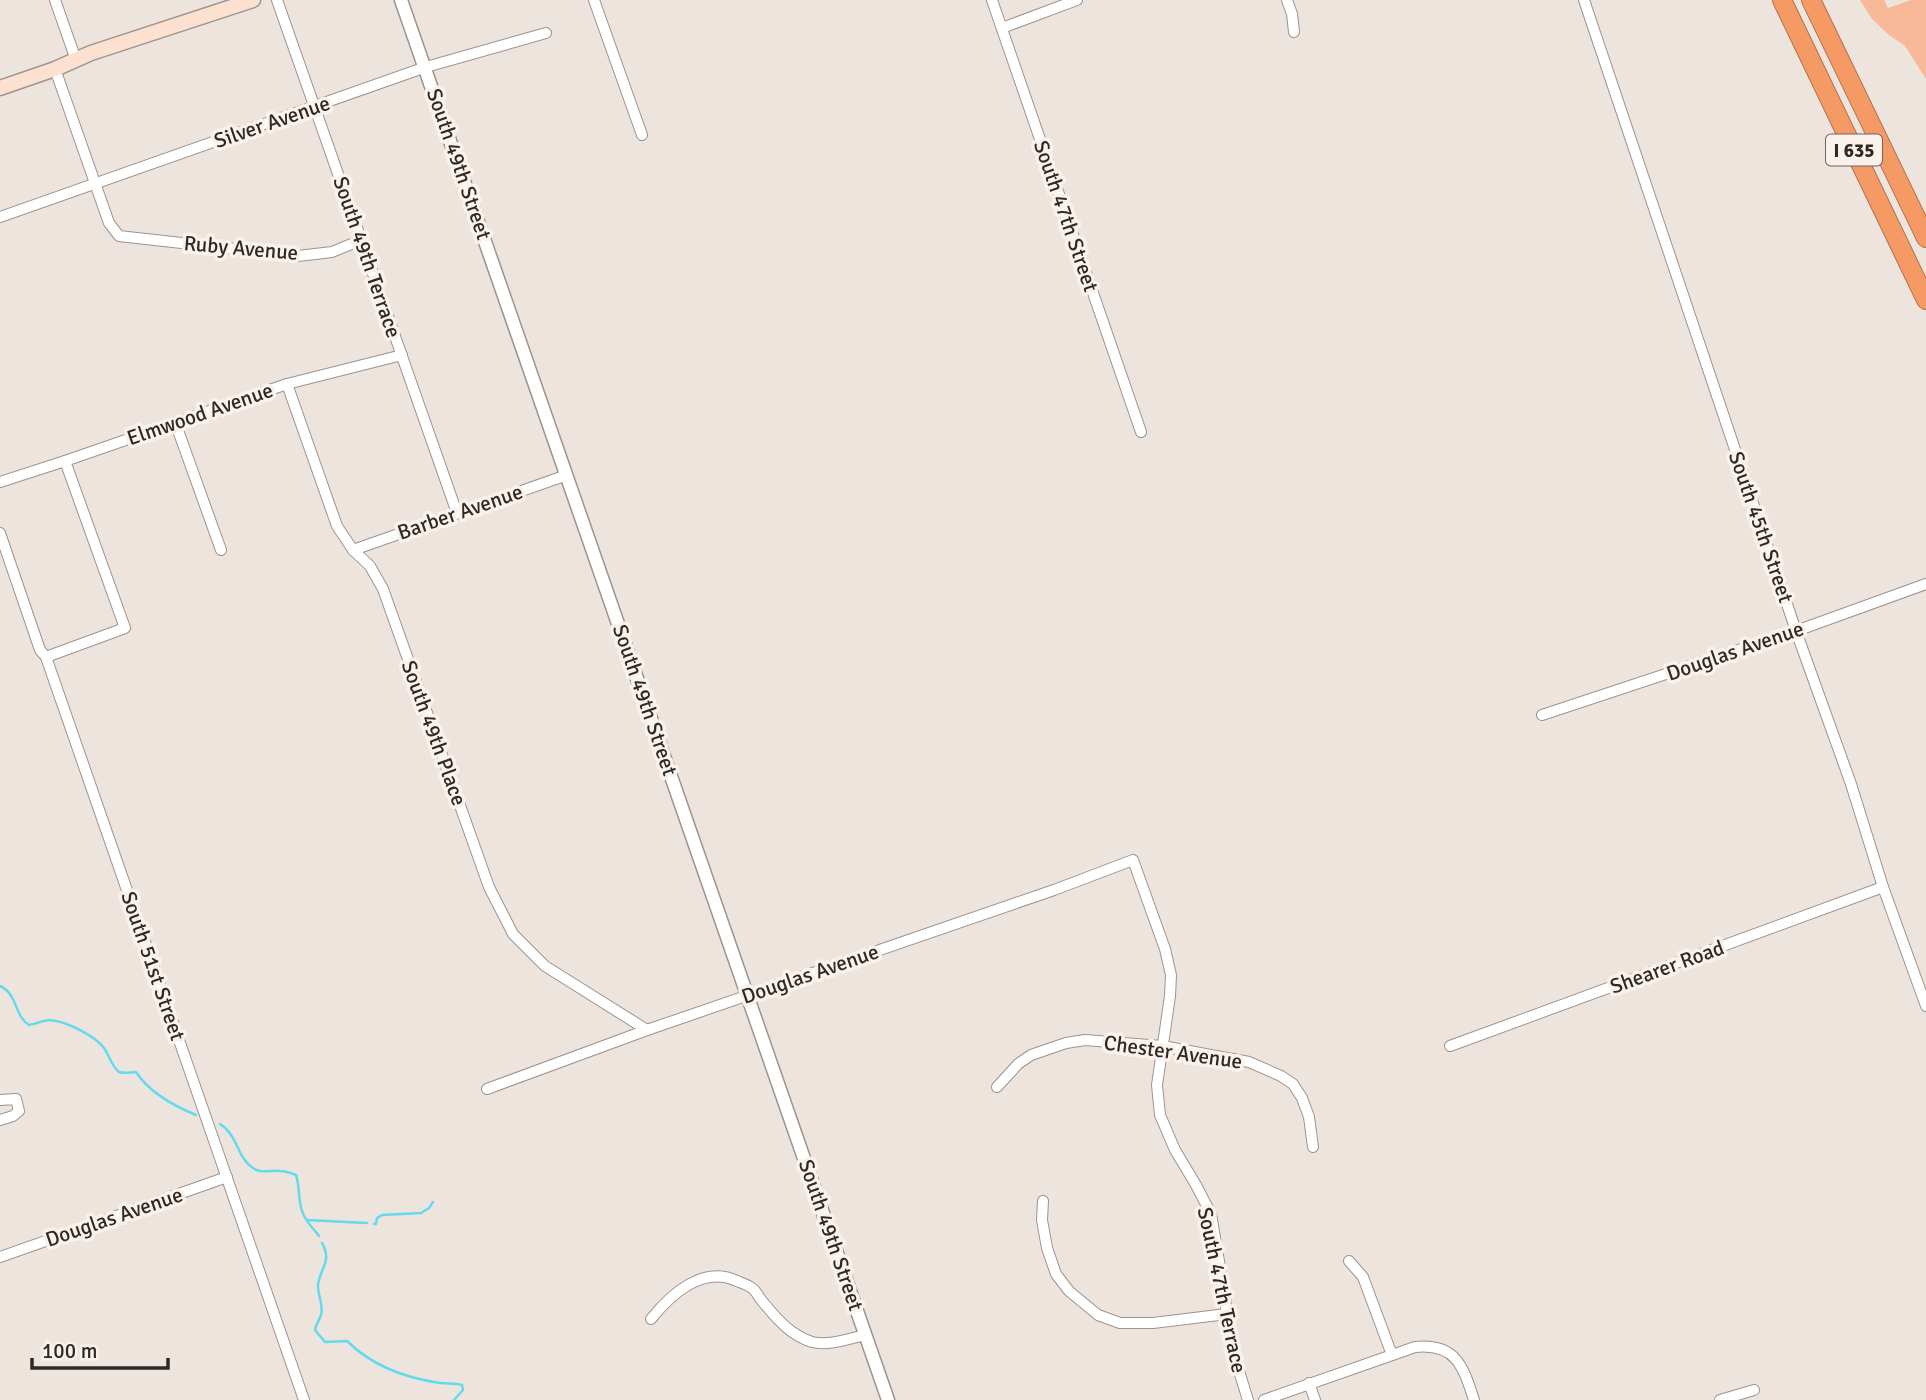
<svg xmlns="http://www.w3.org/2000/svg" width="1926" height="1400" font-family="Signika,sans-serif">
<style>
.green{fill:#f7b998}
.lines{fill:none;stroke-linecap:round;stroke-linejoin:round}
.stream{stroke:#64daed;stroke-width:2.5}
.minor-casing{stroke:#9d938e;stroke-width:12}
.tertiary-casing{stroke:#9d938e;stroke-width:15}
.secondary-casing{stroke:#9d938e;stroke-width:17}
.motorway-casing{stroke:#af724f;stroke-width:20}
.minor{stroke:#fff;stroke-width:10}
.tertiary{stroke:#fff;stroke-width:12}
.secondary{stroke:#fce1d1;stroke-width:14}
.motorway{stroke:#f69a65;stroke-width:18}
.labels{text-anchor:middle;stroke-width:7;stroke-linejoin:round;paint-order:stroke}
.shield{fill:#fbf1eb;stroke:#6a6562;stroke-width:2}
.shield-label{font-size:19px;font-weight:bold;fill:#2c2927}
.street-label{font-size:21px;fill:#2c2927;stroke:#fbf1eb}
</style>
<rect width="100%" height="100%" fill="#eee4de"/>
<polygon class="green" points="1860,0 1884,0 1888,8 1911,0 1926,0 1926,79 1905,46 1889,35 1872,19"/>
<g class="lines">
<g class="stream">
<path d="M0 986C18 994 14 1016 29 1025 36 1024 43 1020 50 1020 66 1021 95 1036 104 1048 109 1055 112 1067 119 1072 124 1074 131 1072 136 1072 149 1092 174 1106 196 1115"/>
<path d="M220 1124C238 1135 237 1158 253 1168 261 1174 271 1170 280 1171 285 1171 291 1173 296 1175 300 1187 298 1199 302 1211 305 1221 313 1228 319 1236"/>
<polyline points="307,1220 367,1223"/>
<polyline points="374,1224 376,1224 377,1218 382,1215 421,1213 429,1208 433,1202"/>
<path d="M322 1243C333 1262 319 1269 318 1286 318 1295 324 1308 321 1315 319 1321 316 1324 315 1330L325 1342 347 1341C371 1365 406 1378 440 1383 448 1384 455 1383 462 1385L463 1390 454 1400"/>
</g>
<g class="minor-casing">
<g id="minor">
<polyline points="55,0 76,60"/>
<polyline points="277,0 457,513"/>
<polyline points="594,0 642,135"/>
<polyline points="992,0 1141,432"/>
<polyline points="1287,0 1292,14 1294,32"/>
<polyline points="1584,0 1796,631 1851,784 1883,887 1926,1006"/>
<polyline points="1002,28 1077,0"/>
<polyline points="55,69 109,223 119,236 298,256 332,252 361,240"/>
<polyline points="0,217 426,67 546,33"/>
<polyline points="287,384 337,526 353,550 370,566 383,589 489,887 513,934 545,966 647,1030"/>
<polyline points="175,422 221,550"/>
<polyline points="0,482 65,461 287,384 402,355"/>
<polyline points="0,533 40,650 46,657 304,1400"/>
<polyline points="353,550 567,475"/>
<polyline points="46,657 125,628 65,461"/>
<polyline points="1542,715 1796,631 1926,584"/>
<polyline points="1450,1046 1883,887"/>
<polyline points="997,1087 1018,1064 1031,1055 1066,1043 1085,1040 1162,1046 1249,1062 1281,1076 1293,1084 1302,1098 1309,1117 1313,1147"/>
<polyline points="487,1089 647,1030 1054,890 1133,860 1165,949 1171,975 1170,996 1157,1085 1160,1115 1175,1150 1196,1185 1211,1214 1225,1297 1229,1339 1248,1400"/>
<polyline points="0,1100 16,1099 19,1111 13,1116 0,1120"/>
<polyline points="1043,1201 1042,1220 1047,1248 1056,1274 1069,1291 1098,1315 1120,1323 1153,1323 1227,1314"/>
<polyline points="0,1257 227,1177"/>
<polyline points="1349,1261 1363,1277 1392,1355"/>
<path d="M651 1319C671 1294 703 1265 737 1281 742 1283 748 1285 752 1288 756 1291 759 1297 762 1301 776 1318 790 1335 812 1342 829 1346 848 1339 865 1335"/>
<polyline points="1309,1383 1315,1400"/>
<path d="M1264 1400 1415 1347C1456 1343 1463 1366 1474 1400"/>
<polyline points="1720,1400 1754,1390"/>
</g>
</g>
<g class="tertiary-casing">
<polyline id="tertiary" points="401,0 888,1400"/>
</g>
<g class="secondary-casing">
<polyline id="secondary" points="0,88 55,69 91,53 253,0"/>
</g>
<g class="motorway-casing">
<g id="motorway">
<polyline points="1782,0 1926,300"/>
<polyline points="1811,0 1926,238"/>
</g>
</g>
<use href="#minor" class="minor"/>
<use href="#tertiary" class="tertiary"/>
<use href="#secondary" class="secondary"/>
<use href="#motorway" class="motorway"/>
</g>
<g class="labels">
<rect class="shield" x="1826" y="134.5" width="56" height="31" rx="5"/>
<g class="shield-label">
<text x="1854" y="157">I 635</text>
</g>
<g class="street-label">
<text transform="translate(272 122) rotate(-19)" y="7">Silver Avenue</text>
<text transform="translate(459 164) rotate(71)" y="7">South 49th Street</text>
<text transform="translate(1066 216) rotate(71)" y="7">South 47th Street</text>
<text transform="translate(241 248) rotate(5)" y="7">Ruby Avenue</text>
<text transform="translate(367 257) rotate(71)" y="7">South 49th Terrace</text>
<text transform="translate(200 414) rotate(-19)" y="7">Elmwood Avenue</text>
<text transform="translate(460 512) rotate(-19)" y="7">Barber Avenue</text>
<text transform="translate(1761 527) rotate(71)" y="7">South 45th Street</text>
<text transform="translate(1735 651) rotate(-19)" y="7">Douglas Avenue</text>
<text transform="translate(645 700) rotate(71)" y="7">South 49th Street</text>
<text transform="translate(434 733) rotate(70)" y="7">South 49th Place</text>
<text transform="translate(153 966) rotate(71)" y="7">South 51st Street</text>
<text transform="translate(1667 967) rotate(-20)" y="7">Shearer Road</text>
<text transform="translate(810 974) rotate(-19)" y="7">Douglas Avenue</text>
<text transform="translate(1173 1052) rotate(8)" y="7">Chester Avenue</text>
<text transform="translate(114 1217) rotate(-19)" y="7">Douglas Avenue</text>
<text transform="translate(831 1235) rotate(71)" y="7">South 49th Street</text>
<text transform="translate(1222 1290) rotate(78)" y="7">South 47th Terrace</text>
</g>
</g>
<path d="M32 1358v10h136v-10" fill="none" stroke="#2c2927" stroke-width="3.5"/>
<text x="42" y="1358" font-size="21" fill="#2c2927" stroke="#fbf1eb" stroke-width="5" paint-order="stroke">100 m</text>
</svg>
